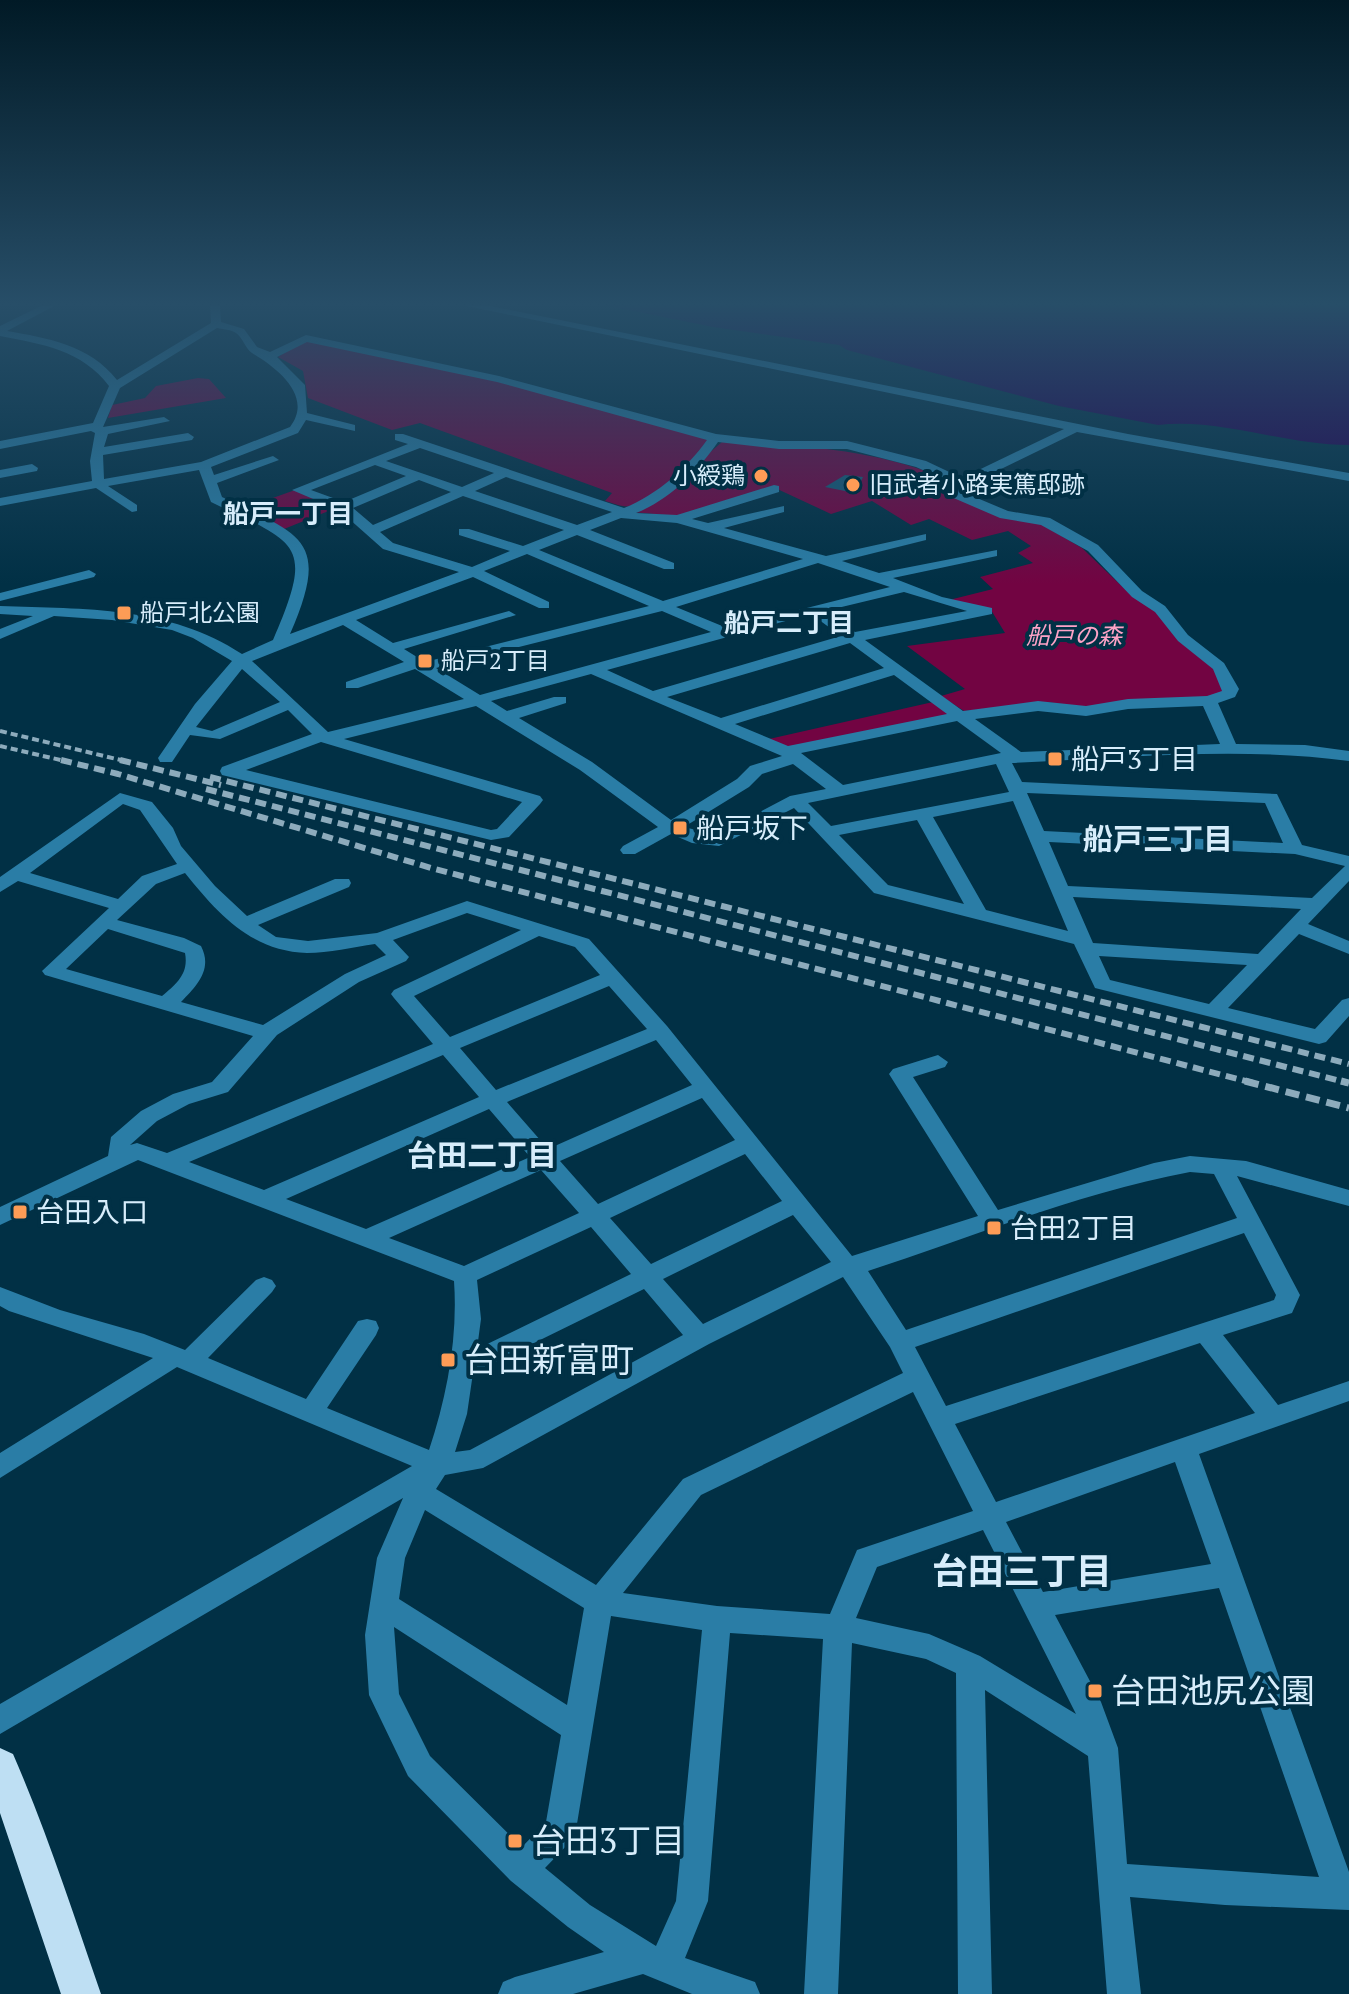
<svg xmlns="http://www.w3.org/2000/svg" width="1349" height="1994" font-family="'PT Serif','Noto Sans JP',serif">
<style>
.green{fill:#720442}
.water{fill:#240051}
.building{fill:#185776}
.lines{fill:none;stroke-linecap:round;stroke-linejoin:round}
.minor{fill:#2a7da6;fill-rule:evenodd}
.highway{fill:#bedff3;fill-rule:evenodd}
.rail-far2{stroke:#8dabbc;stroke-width:4;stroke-dasharray:7 4;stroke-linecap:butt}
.rail-far1{stroke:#8dabbc;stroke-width:6;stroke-dasharray:11 6;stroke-linecap:butt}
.rail{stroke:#8dabbc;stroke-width:7;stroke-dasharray:14 7;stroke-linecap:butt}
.poi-dot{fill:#fd9c56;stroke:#013045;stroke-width:3}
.labels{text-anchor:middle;stroke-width:8;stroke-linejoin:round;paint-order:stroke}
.far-poi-label{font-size:24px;fill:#d7edfb;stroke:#013045;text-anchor:start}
.far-park-label{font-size:24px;font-style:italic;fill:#fda2c6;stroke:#013045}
.far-neighbourhood-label{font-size:26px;font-weight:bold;fill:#d7edfb;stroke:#013045}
.poi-label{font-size:28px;fill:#d7edfb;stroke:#013045;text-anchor:start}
.neighbourhood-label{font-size:30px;font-weight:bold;fill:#d7edfb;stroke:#013045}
.near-poi-label{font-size:34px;fill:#d7edfb;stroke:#013045;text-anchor:start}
.near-neighbourhood-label{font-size:36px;font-weight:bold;fill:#d7edfb;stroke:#013045}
</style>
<rect width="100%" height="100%" fill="#013045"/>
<g class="green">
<path d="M305 340 490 379 710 439C694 460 657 500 631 506 623 508 613 503 605 501L612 493 420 423 392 430 308 398 303 371 278 357Z"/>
<polygon points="198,378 209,379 226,398 108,418 112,405 145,398 156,386"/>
<path d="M722 442C808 446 872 448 953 481L943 491 1039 523 1082 548 1133 597 1157 610 1214 666 1223 693 1206 700 1083 707 1047 702 964 711 941 696 965 689 907 646 1005 633 991 610 949 600 993 589 980 577 1033 563 1018 553 1031 546 1008 531 972 540 929 519 911 525 872 501 831 514 773 487 676 516 632 512 649 505Z"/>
<polygon points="295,490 336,508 284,529 242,509"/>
<polygon points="933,702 953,715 787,748 769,739"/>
</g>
<path class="water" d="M604 305H1349V445C1285 445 1221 418 1158 425L1059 406 847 350 839 345 713 327Z"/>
<polygon class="building" points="845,475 863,477 855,493 825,487"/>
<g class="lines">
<g class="minor">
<path d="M43 305 54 306 7 331C47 338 90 345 117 380L211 323 210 305H220L221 322 244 329 257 347 270 352 306 335 499 376 716 434 779 441H847L926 461 962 478 1064 429 462 305H485L1128 434 1349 473V481L1077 432 958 490 1008 511 1050 518 1098 545 1142 591 1165 606 1188 635 1224 663 1239 689 1235 697 1218 703 1236 744 1305 745 1349 751V761C1238 746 1123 758 1012 763L1022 782 1277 794 1302 845 1349 856V881L1308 924 1349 941V954L1299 934 1228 1008 1315 1029 1342 1000 1349 998V1016L1326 1042 1319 1044 1095 988 1074 944 874 893 794 808 719 846 692 843 671 834 635 854H623L620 850 623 846 658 827 580 770 476 706 344 739 540 796 543 800 540 804 509 837 491 840 222 775 220 771 222 767 312 734 288 710 220 739 190 735 172 762H160L158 758 195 704 232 661 193 638 172 630 112 620 54 616 0 639V629L33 616 0 614V606C85 609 169 606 242 654L273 640C315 543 299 544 211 502L199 470 108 486 137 505V511L132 512 96 488 0 506V498L92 481 90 461 95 433 91 431 0 449V441L93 423 109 386C82 350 42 344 0 336V326ZM217 328C222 329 232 330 236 333 243 338 245 348 252 353 276 367 314 396 290 427L201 462 104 479 103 455 192 440 194 437 188 433 104 447 108 434 170 421 164 417 103 427 120 388ZM307 342 497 382 707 440C687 468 657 495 624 508L403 434H395V440L408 444 292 490 339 510 383 549 459 572 290 634C331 540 303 535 222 497L217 483 279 460 273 456 214 475 211 467 298 433 306 420 355 431V425L307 413 305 385 277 357ZM718 442 779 449H847L916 467 952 483 942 487V493L1000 518 1041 525 1088 551 1132 597 1155 612 1178 641 1213 669 1222 691 1207 696 1128 699 1086 706 1038 701 963 711 865 640 992 614V608L942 597 893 578 997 556V550L879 573 842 561 926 540V534L826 556 724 528 784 512V506L708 523 692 519 779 492V486L774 485 677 515 636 513C669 500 698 471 718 442ZM420 448 494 473 462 487 386 461ZM375 465 406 476 344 502 311 490ZM506 477 612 512 577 525 475 491ZM419 480 451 492 373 525 353 508ZM463 496 564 530 523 546 469 529H459V535L510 551 472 567 393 543 380 532ZM621 518 677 523 803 559 663 601 539 550 577 535 664 569H674V563L590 530ZM527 554 649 606 425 662 404 649 516 615 509 611 393 643 356 620 473 577 539 608H549V602L484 571ZM818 563 890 587 727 628 676 607ZM904 592 967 611 855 632 825 611ZM662 611 711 632 480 695 436 668ZM811 614 841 636 653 691 607 670ZM343 625 404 662 346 682V688H358L415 669 464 699 328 732 252 661ZM850 643 884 668 721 718 667 697ZM242 669 280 702 212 731 196 727ZM591 674 782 756 750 766 737 779 671 820 592 762 519 718 566 703V697H554L507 711 491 701ZM894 675 947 714 788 746 735 724ZM1203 706 1220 744 1021 752 975 719 1038 711 1086 716 1128 709ZM957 721 1001 753 843 785 801 753ZM321 742 522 802 497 829 491 830 246 770ZM793 764 826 789 790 796 716 835 684 827 749 787 762 774ZM996 764 1009 792 831 826 808 803ZM1027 793 1265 803 1283 843 1044 831ZM1013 801 1068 931 986 910 933 817ZM917 820 964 904 888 885 839 835ZM1049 842 1295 854 1345 866 1312 898 1068 886ZM1073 897 1301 909 1258 954 1093 943ZM1099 956 1247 965 1209 1004 1110 980Z"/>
<polygon points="32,464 38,468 37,471 0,478 0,470"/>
<polygon points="89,570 96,574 94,577 0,601 0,593"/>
<path d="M120 793 152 802 173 828 181 846 215 886 247 916 335 879H349L351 883 349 887 258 925 276 937 308 941 377 933 467 901 589 939 667 1026 852 1256 978 1216 889 1074 893 1069 938 1055 948 1062 945 1067 913 1077 998 1210 1154 1163 1190 1156 1246 1161 1349 1190V1206L1237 1176 1300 1295 1292 1313 1223 1335 1278 1405 1349 1381V1401L1199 1454 1349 1872V1910L1225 1905 1130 1897 1141 1994H1107L1088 1756 985 1690 992 1994H958L956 1673 926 1659 852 1643 838 1994H804L823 1639 730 1633 708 1901 685 1958 755 1982 760 1994H692L643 1974 573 1994H498L503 1982 515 1977 604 1952 568 1927 511 1881 408 1776 369 1695 365 1635 377 1558 403 1498 0 1734V1704L412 1466 177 1367 0 1478V1453L153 1358 9 1311 0 1306V1287L60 1310 144 1334 185 1350 256 1280 264 1277 272 1280 276 1286 272 1292 208 1358 306 1399 358 1321 367 1319 376 1321 379 1328 376 1335 327 1408 429 1450C447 1396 458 1338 454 1281L138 1160 0 1225V1207L108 1156 111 1137 141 1111 173 1094 212 1082 253 1036 45 975 42 971 109 908 18 881 0 892V877ZM123 804 140 810 177 864 142 876 118 899 30 873ZM185 873C218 914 251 951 307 953 329 953 353 947 375 944L386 955 345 974 263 1025 181 1002C197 986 213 969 201 946L184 938 117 920 156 884ZM467 913 521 930 394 990 391 994 394 998 433 1044 167 1153 137 1143 130 1145 157 1121 189 1104 228 1092 277 1035 359 982 406 961 409 957 393 940ZM108 929 185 953C189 974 176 984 162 996L66 969ZM539 936 575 947 600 975 450 1037 414 996ZM609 986 647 1029 496 1090 460 1048ZM656 1040 692 1085 548 1149 507 1102ZM443 1055 479 1097 264 1190 189 1162ZM702 1098 735 1140 598 1204 560 1161ZM489 1109 530 1157 366 1229 286 1199ZM745 1154 782 1201 651 1264 610 1218ZM541 1170 579 1213 464 1266 389 1238ZM1190 1172 1214 1174 1237 1218 906 1330 868 1271C974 1236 1080 1193 1190 1172ZM793 1215 831 1262 703 1324 663 1279ZM591 1227 631 1274 477 1349 481 1319 477 1280ZM1244 1233 1276 1295 1274 1300 946 1406 915 1347ZM843 1277 890 1347 903 1373 683 1479 596 1585 436 1489 445 1475 483 1468 709 1344ZM644 1289 683 1335 470 1450 455 1452 467 1414 473 1373ZM1200 1343 1255 1413 996 1502 955 1424ZM913 1392 973 1511 857 1550 830 1614 717 1606 623 1593 701 1495ZM1175 1462 1211 1564 1043 1592 1006 1522ZM425 1510 584 1608 567 1705 399 1599 405 1558ZM983 1530 1076 1714 980 1656 929 1634 856 1618 877 1567ZM1219 1588 1319 1877 1127 1864 1118 1748 1101 1702 1055 1615ZM611 1616 702 1630 676 1901 656 1946 590 1905 545 1868 571 1841 576 1830ZM394 1627 561 1735 546 1822 522 1847 430 1756 399 1694Z"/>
</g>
<path class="highway" d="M0 1748 13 1754C47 1832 73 1913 101 1994H61L0 1813Z"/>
<g class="rail-far2">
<polyline points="0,731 129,762"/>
<polyline points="0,746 69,762"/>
</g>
<g class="rail-far1">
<polyline points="61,760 118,774 431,868 1253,1083"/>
<polyline points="120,760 221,785"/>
<polyline points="210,777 1349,1064"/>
<polyline points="206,789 1348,1083"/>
</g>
<g class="rail">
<polyline points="1245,1081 1349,1108"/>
<polyline points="1341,1081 1349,1083"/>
</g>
</g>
<linearGradient id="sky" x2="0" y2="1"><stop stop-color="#011a26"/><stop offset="0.52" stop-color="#274e68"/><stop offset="1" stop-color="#274e68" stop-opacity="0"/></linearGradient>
<rect width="1349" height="584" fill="url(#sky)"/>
<g class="poi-dot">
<circle cx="761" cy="476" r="8"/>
<circle cx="853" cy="485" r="8"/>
<rect x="116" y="605" width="16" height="16" rx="4"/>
<rect x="417" y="653" width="16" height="16" rx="4"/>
<rect x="1047" y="751" width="16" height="16" rx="4"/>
<rect x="672" y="820" width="16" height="16" rx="4"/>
<rect x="12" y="1204" width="16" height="16" rx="4"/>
<rect x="986" y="1220" width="16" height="16" rx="4"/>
<rect x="440" y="1352" width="16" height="16" rx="4"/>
<rect x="1087" y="1683" width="16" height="16" rx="4"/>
<rect x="507" y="1833" width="16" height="16" rx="4"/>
</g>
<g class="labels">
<g class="far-poi-label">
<text x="745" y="484" text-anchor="end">小綬鶏</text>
<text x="869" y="493">旧武者小路実篤邸跡</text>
<text x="140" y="621">船戸北公園</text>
<text x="441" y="669">船戸2丁目</text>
</g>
<g class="far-park-label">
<text x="1074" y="644">船戸の森</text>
</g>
<g class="far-neighbourhood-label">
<text x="288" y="523">船戸一丁目</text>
<text x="789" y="632">船戸二丁目</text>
</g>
<g class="poi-label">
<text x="1071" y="769">船戸3丁目</text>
<text x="696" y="838">船戸坂下</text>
<text x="36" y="1222">台田入口</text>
<text x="1010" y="1238">台田2丁目</text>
</g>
<g class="neighbourhood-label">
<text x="1158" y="850">船戸三丁目</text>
<text x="482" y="1166">台田二丁目</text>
</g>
<g class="near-poi-label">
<text x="464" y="1372">台田新富町</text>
<text x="1111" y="1703">台田池尻公園</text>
<text x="531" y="1853">台田3丁目</text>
</g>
<g class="near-neighbourhood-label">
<text x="1022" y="1584">台田三丁目</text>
</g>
</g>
</svg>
